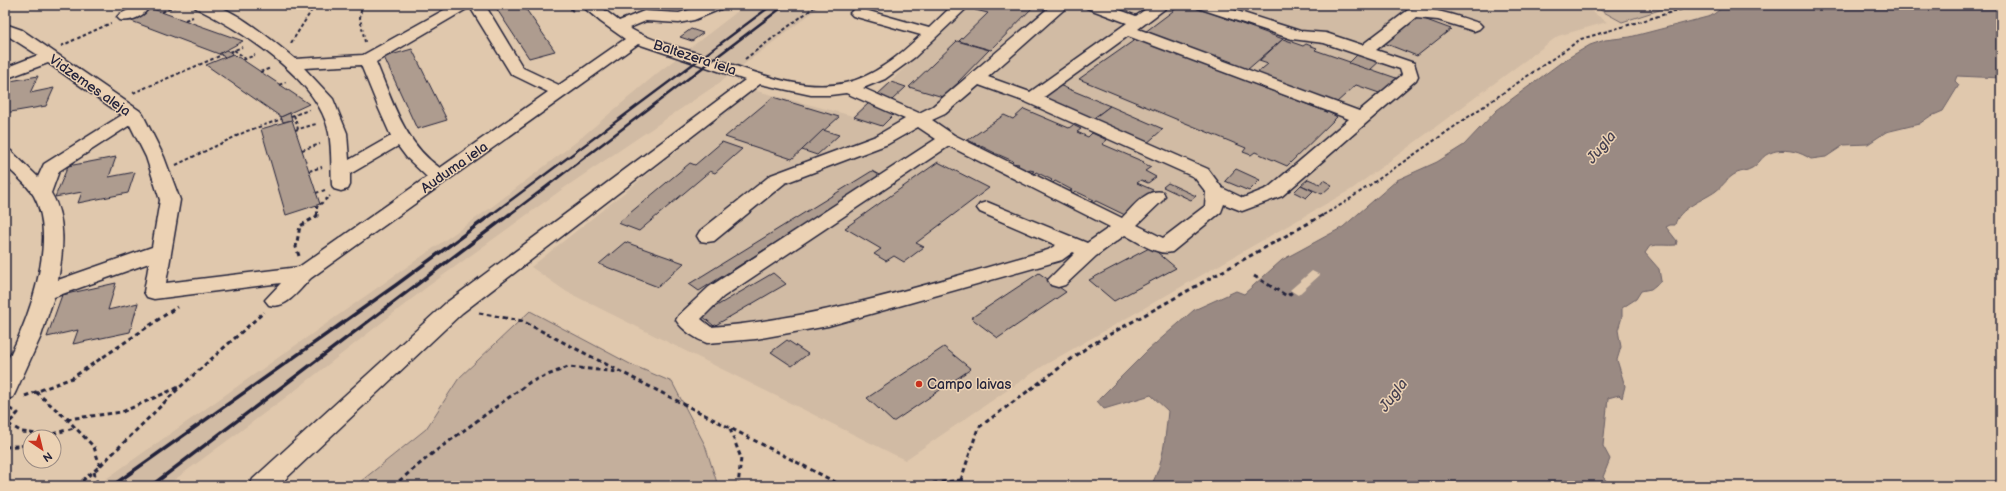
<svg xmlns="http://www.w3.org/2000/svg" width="2006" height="491" font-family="'Balsamiq Sans',sans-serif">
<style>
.built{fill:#d1bba4}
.green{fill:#c4af9c;stroke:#73686c}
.water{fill:#9a8a83;stroke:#6a6066}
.pier{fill:#e0c8ad}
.building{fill:#ae9c8f;stroke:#22223b}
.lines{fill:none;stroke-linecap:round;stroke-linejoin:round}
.minor-casing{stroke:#22223b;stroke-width:3}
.path-far1{stroke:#22223b;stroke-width:2;stroke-dasharray:3.5 2.5;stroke-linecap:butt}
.path{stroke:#22223b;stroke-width:3;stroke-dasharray:4.5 3.5;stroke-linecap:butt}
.minor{fill:#ecd2b4;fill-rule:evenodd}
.rail-far1{stroke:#22223b;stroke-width:2.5}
.rail{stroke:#22223b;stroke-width:3.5}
.poi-dot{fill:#c8321e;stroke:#ecd2b4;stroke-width:1.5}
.labels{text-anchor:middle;stroke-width:3;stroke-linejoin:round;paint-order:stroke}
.street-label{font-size:14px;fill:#22223b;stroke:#ecd2b4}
.poi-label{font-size:14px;fill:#22223b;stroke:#ecd2b4;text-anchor:start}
.water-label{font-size:15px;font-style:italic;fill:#464151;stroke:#ecd2b4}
</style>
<rect width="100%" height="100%" fill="#e0c8ad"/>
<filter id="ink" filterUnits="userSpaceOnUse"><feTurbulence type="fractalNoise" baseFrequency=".025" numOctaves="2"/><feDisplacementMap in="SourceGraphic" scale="8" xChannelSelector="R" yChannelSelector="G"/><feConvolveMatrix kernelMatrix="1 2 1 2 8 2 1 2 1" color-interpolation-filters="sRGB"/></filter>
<g filter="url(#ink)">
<g class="built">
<polygon points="746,5 822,5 722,81 564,188 427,287 297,389 166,486 96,486 489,209 576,142 660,71"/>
<polygon points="972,5 1582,5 1607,22 1558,36 1352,189 1043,366 905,460 567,292 531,267 753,90 853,116"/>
</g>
<g class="green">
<polygon points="1591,5 1675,5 1622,22"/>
<polygon points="530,311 630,364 672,382 705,445 718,486 355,486 426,429 459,378"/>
</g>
<path class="water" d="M1726 5H2001V78L1957 76 1955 81 1959 85 1943 111 1929 117 1919 124 1886 132 1868 144 1844 145 1826 157 1811 159C1800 152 1789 149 1776 151 1760 155 1762 162 1752 168 1747 171 1742 171 1737 173 1728 177 1724 185 1716 191 1704 200 1678 208 1675 225H1670L1666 227 1677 241 1676 245C1667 246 1659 244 1650 246L1645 253 1659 269 1661 281 1651 289 1641 291 1636 299 1622 308V317L1618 330 1621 347 1617 360 1625 386 1622 398 1619 395 1608 398 1603 446 1610 459 1603 477 1611 486H1151C1164 461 1165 439 1168 411L1151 395 1104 409 1097 401 1148 350 1194 310 1236 291 1244 294 1282 260 1343 227 1397 180 1437 162 1464 145 1497 110 1563 61 1590 45 1605 40 1630 37 1711 16Z"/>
<polygon class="pier" points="1312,271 1320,275 1298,295 1290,290"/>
<g class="building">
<polygon points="494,5 523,5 555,51 529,58"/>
<polygon points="979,5 1035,5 991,50 959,41 988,13 975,10"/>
<polygon points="1181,5 1190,5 1283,39 1247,70 1230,64 1232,62 1216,56 1214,58 1145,32"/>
<polygon points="150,8 243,41 219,54 126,19"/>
<polygon points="1413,15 1451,29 1417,56 1379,41"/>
<polygon points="691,29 703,33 692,41 680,37"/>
<polygon points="1136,39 1330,113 1337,117 1287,166 1255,152 1251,155 1243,152 1246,148 1079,79"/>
<polygon points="1283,39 1303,46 1306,44 1317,48 1315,50 1399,79 1385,95 1356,85 1336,103 1257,73 1268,64 1259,61"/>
<polygon points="957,41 989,50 958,82 959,82 943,97 909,87"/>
<polygon points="412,49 447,120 417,129 384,57"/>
<polygon points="226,50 230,52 233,54 225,57 219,54"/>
<polygon points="1361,51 1382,59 1370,70 1349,63"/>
<polygon points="233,54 243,60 309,104 281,117 206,65"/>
<polygon points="38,76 30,93 54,88 46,106 5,113 5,82"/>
<polygon points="891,82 906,87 892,100 877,95"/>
<polygon points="1059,85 1110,106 1090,121 1039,99"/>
<polygon points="773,97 839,117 792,159 725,137"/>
<polygon points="869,103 897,111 882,126 854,117"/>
<polygon points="1110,106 1163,129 1145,145 1090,121"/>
<polygon points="1024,109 1069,128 1073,125 1081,129 1077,132 1088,137 1092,133 1107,140 1102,144 1144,162 1143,163 1151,167 1145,171 1156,177 1148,183 1141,180 1137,183 1153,190 1125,215 1096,201 1093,203 1091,202 1094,200 1075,191 1073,193 1070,191 1072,190 1055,181 1053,183 1050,182 1052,180 1036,172 1034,174 1031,173 1034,171 1030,170 1026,173 1014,168 1019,164 1011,163 1013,161 997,154 993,154 995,153 979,145 977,147 975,145 976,144 968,140 1004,115 1013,119"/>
<polygon points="290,113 292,120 283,122 281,117"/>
<polygon points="292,120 320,204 286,215 261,129"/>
<polygon points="823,130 839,135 817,155 802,150"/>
<polygon points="722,142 742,149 715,173 710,171 639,231 618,223 690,163 695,165"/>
<polygon points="116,157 109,177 135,172 128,193 78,203 82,192 55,197 68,166"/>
<polygon points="938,162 989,188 916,243 924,247 904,262 894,256 886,261 874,254 881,249 845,228"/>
<polygon points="1236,169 1260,180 1249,191 1225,181"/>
<polygon points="872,171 881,176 699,291 689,284"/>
<polygon points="1308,179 1320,184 1323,180 1332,185 1322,194 1301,185"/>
<polygon points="1168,183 1196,196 1191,200 1163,187"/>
<polygon points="1301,185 1313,191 1306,198 1294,192"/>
<polygon points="625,242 684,263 658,287 599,264"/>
<polygon points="1151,247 1176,268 1114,301 1089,280"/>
<polygon points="773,273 786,284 714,326 701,315"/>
<polygon points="1039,273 1066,292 998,338 971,318"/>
<polygon points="116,283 108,310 138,303 130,332 73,344 78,330 47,337 62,295"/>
<polygon points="787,340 808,354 792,366 771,352"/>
<polygon points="944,347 971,369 893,422 867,398"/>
</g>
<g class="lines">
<g class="minor-casing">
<g id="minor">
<path d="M139 5 144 7 147 10C141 18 128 22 120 20L117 17 120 14Z"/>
<path d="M193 5C199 5 206 4 212 5 234 8 277 44 295 59L363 55 453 5H485L523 68 559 85 625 39 601 22 581 5H598L619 21 644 11 679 13 705 5H726L723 8 694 20 679 23 646 21 629 28C654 43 684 48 712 58 753 71 801 93 845 83 874 77 900 55 921 35L853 16 850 13 853 10 858 8 929 28 953 5H970L915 57 885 79 863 88 919 113 933 106 1052 5H1069L988 77 1030 92 1127 23 1087 8 1084 5H1106L1136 16 1152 5H1170L1138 29 1359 111 1402 75 1400 69 1324 43 1292 39 1198 8 1195 5H1218L1300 31 1326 33 1362 45 1408 10C1428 5 1459 17 1479 23L1482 26 1479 29 1474 31 1438 20 1416 18 1376 50 1414 63 1418 76 1416 80 1282 196 1242 211 1224 204 1221 212 1172 252C1157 256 1139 242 1125 235L1096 256 1065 285 1058 287 1051 285 1048 280 1075 253 1073 252 1062 260 828 326 756 339 707 343C696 339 682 330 676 320L679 315 709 287 936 139 918 127 888 144 785 183 714 241 707 242 700 241 697 236 700 231 771 175 876 136 905 119 846 93 830 95H811L760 84 462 313 278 486H250L253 479 446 303 745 80 638 44 311 278C299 290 286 310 269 305L265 300 281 283 154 299 147 297 144 292 149 263 54 297 41 336 16 391 13 397 5 400C5 390 3 376 5 366 9 356 15 346 19 336 35 299 55 234 34 196 28 185 15 175 5 165V150L11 151 38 177 44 164 122 115 48 63 5 79V68L38 55 5 34V24L22 30 140 111 143 115 164 157 180 200 166 283 299 267 427 177 407 158 398 146 350 174V185L348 189 341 191 334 189 332 185C331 168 332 150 329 133 319 79 242 31 196 8ZM470 7 511 74 548 92 440 168C404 143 392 100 376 62ZM1128 36 1349 119 1268 188 1243 198 1222 188 1208 169 1044 97ZM361 65 379 109 391 136 349 160 347 133 333 99 304 68ZM979 85 1026 102 1194 177 1206 192 1205 206 1163 238 1137 225 1163 200 1165 196 1163 192C1146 188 1133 207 1122 218L954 135 932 120 945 114ZM130 125 146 157 160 200 152 247 58 280C63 253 67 218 51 193L59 171ZM949 146 1110 227 1087 243 987 202 980 204 977 208 980 212 1056 245 1048 250C937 281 826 318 711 327L701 319 723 297Z"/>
</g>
</g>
<g class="path-far1">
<polyline points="357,5 361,10 360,18 365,42"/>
<polyline points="566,5 573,11"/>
<polyline points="1993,5 2001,10"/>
<polyline points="162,12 178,5"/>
<polyline points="185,20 193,17"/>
<polyline points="291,43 315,5"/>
<polyline points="61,46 111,23"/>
<polyline points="234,50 245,58"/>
<polyline points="230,52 242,47"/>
<polyline points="745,59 817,5"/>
<polyline points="243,60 255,55"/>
<polyline points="260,72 271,68"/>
<polyline points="279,85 286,82"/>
<polyline points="133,93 222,55"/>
<polyline points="294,115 298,129"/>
<polyline points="291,116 309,110"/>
<polyline points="295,130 316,124"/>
<polyline points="302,150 320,144"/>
<polyline points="176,165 247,131 282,119"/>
<polyline points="309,171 322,167"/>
<polyline points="5,186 11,184"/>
<polyline points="316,193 325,190"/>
<polyline points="317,215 317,207 330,196"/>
<polyline points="1323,215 1344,203 1581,39 1696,5"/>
</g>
<g class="path">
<polyline points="299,256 296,247 300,226 317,216 317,214"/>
<polyline points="1254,276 1287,296 1294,291"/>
<polyline points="479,313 522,321 843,486"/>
<polyline points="36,392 67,419 94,447 100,466"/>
<polyline points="25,396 72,378 177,307"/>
<polyline points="10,409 18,413 8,424 22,432 45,435 45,437"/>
<polyline points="67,419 122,412 179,387"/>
<polyline points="730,429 741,458 738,486"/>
<polyline points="45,436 74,428"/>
<polyline points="5,447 30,445"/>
<polyline points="94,472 98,486"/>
<polyline points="961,480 978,428 1089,346 1325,214"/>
<polyline points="961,480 965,486"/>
<polyline points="76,486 100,466 180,387 264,312"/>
<polyline points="393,486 433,453 530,382 568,367 619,372"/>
<polyline points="909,486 961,480"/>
</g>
<use href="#minor" class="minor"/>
<g class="rail-far1">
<polyline points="491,215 772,5"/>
<polyline points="509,215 785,5"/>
</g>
<g class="rail">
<polyline points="112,486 396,285 492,214"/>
<polyline points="151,486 510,214"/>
</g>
</g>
</g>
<circle class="poi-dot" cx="919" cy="384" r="4"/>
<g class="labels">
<g class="street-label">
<text transform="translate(695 57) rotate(18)" y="5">Baltezera iela</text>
<text transform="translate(90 85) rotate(35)" y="5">Vidzemes aleja</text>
<text transform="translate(454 167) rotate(-35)" y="5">Auduma iela</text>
</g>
<g class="poi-label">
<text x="927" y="389">Campo laivas</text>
</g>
<g class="water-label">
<text transform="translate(1601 147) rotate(-50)" y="5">Jugla</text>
<text transform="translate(1393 395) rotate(-53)" y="5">Jugla</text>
</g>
</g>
<rect width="2006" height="491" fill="none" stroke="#ecd2b4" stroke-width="20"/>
<rect x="10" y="10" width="1986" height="471" fill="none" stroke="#22223b" stroke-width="1.5" filter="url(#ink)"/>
<g transform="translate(42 449) rotate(145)"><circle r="19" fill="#ecd2b4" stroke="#9b8c84"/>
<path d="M0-3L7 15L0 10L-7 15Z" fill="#c8321e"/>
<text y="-6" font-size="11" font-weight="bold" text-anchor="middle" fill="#22223b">N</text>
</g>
</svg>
